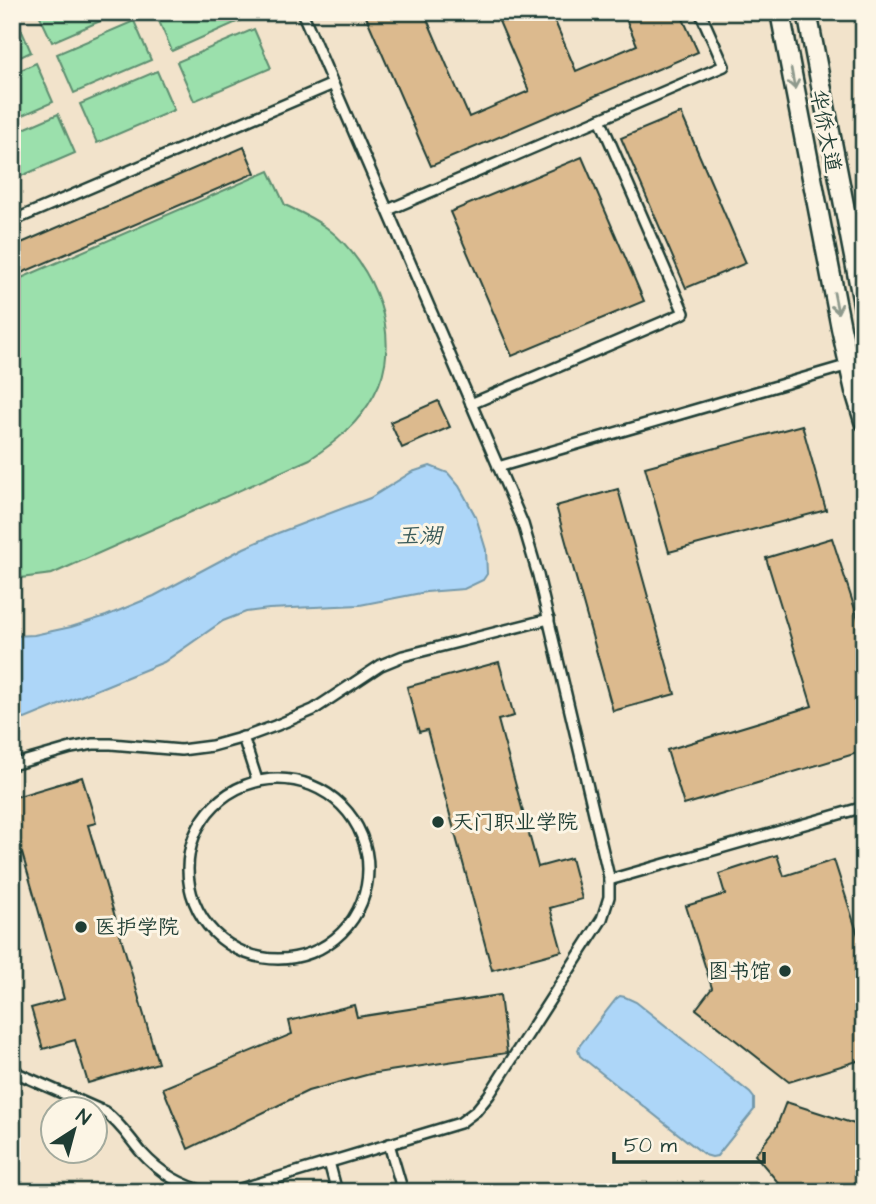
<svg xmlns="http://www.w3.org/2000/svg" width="876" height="1204" font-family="'Architects Daughter','LXGW WenKai TC',sans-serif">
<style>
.green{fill:#9be0ac;stroke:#5d8e70;stroke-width:2}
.water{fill:#add6f8;stroke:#7499aa;stroke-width:2}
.building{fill:#dcba8e;stroke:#1f3d34;stroke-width:2}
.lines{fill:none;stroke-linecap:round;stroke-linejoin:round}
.lane-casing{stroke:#1f3d34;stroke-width:14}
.street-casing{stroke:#1f3d34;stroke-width:23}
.lane{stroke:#fcf5e5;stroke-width:9}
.street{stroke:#fcf5e5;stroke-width:18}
.oneway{stroke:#8e998c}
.poi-dot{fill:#1f3d34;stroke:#fcf5e5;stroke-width:2.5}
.labels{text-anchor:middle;stroke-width:6;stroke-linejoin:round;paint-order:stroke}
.street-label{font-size:21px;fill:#1f3d34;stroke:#fcf5e5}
.poi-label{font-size:21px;fill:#1f3d34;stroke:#fcf5e5;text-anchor:start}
.water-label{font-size:23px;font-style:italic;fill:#3b5c5b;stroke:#fcf5e5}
</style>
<rect width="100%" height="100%" fill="#f2e3cb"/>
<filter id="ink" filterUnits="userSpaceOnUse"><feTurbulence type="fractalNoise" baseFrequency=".0143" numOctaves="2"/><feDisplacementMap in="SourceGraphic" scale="14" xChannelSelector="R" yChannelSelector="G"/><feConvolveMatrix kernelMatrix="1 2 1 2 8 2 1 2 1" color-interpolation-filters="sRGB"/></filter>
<g filter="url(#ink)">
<g class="green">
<polygon points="38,12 121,12 52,42"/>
<polygon points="155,12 246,12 248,17 172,51"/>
<polygon points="14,13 31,52 12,61 12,14"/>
<polygon points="134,21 151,60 74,93 57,54"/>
<polygon points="254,29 271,68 194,101 177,62"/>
<polygon points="36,63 53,102 12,120 12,74"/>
<polygon points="157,71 174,110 97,143 80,104"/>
<polygon points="58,114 75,153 12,180 12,134"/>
<path d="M269 171 285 205C300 212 314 218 327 228 375 265 405 339 374 395 359 423 336 442 310 459L52 574 12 579V282Z"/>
</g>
<g class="water">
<polygon points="430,466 448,473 459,486 476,517 486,550 487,574 483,580 464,589 426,592 360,605 269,609 246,612 223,621 164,662 25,719 12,716 12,636 34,635 71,627 106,616 154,596 244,548 278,533 370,498 412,472"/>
<polygon points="620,996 625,997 636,1002 750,1093 754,1098 754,1110 717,1156 712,1157 705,1155 580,1056 578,1050 580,1045 616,999"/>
</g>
<g class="building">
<polygon points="364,12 424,12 469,117 529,91 495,12 551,12 576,71 637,45 623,12 680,12 698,52 431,166"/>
<polygon points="681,113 746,263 686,288 621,138"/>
<polygon points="244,147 255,173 12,277 12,247"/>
<polygon points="582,157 644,301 512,356 450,212"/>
<polygon points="438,401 450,427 402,448 390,422"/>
<polygon points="802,425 826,510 669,552 645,467"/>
<polygon points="618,489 675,694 613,711 556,506"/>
<polygon points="832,538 864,637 864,751 684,805 667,750 812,706 766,558"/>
<polygon points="499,662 514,716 498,720 538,867 571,858 582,899 550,908 562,951 492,970 427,730 419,732 407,687"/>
<polygon points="82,777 96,823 88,825 158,1063 88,1083 75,1040 43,1049 31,1008 64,999 22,853 12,856 12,798"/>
<polygon points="777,855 784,876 834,860 864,954 864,1059 789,1082 696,1009 712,988 686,906 725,894 719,874"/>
<polygon points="500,995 507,1053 370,1074 308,1091 188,1149 163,1088 292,1034 289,1021 354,1005 357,1017"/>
<polygon points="786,1102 864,1127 864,1181 857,1192 786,1192 755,1155 776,1128"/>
</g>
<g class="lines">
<g class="lane-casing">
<g id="lane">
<polyline points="388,210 724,66 700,12"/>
<polyline points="12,221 333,84"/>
<polyline points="471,404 684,313 600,119"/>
<polyline points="498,467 849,365"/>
<polyline points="243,737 257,780"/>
<polyline points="12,765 71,748 93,744 111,744 181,750 212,746 248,736 275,726 313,710 381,665 403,656 549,619"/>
<circle cx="278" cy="869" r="90"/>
<polyline points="609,880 864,807"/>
<path d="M12 1065 19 1074 105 1112C122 1125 129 1138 142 1153 160 1173 182 1186 208 1192"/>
<polyline points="389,1144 403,1192"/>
<polyline points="329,1162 337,1192"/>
<polyline points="230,1192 460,1123 476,1111 489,1095 602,919 609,897 609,877 538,575 523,524 302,12"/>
</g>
</g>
<g class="street-casing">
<g id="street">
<polyline points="780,12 841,328 855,391 864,421"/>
<polyline points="807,12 864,309"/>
</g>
</g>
<use href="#lane" class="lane"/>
<use href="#street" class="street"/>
</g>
<defs><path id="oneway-shaft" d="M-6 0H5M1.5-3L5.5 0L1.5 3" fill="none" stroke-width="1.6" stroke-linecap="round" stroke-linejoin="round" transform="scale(1.75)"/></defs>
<g class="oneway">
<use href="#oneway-shaft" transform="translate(793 79) rotate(80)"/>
<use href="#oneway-shaft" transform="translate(836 303) rotate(79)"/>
</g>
</g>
<g class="poi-dot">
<circle cx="438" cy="822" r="7"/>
<circle cx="81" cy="927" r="7"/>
<circle cx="785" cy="971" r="7"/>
</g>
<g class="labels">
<g class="street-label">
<text transform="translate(826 131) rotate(79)" y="7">华侨大道</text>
</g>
<g class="poi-label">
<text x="452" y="829">天门职业学院</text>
<text x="95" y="934">医护学院</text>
<text x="771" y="978" text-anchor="end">图书馆</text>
</g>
<g class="water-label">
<text x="419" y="543">玉湖</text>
</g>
</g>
<rect width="876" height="1204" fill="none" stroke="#fcf5e5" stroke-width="42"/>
<rect x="21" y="21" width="834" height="1162" fill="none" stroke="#1f3d34" stroke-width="2.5" filter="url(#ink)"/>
<g transform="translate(74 1130) rotate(36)"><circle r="33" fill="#fcf5e5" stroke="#a4ab9e" stroke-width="2"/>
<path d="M0-5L12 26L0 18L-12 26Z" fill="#1f3d34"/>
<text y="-10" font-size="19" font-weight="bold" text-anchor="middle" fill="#1f3d34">N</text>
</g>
<path d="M614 1152v10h150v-10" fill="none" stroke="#1f3d34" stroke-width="3.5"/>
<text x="624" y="1152" font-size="21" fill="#1f3d34" stroke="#fcf5e5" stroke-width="5" paint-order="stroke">50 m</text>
</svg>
